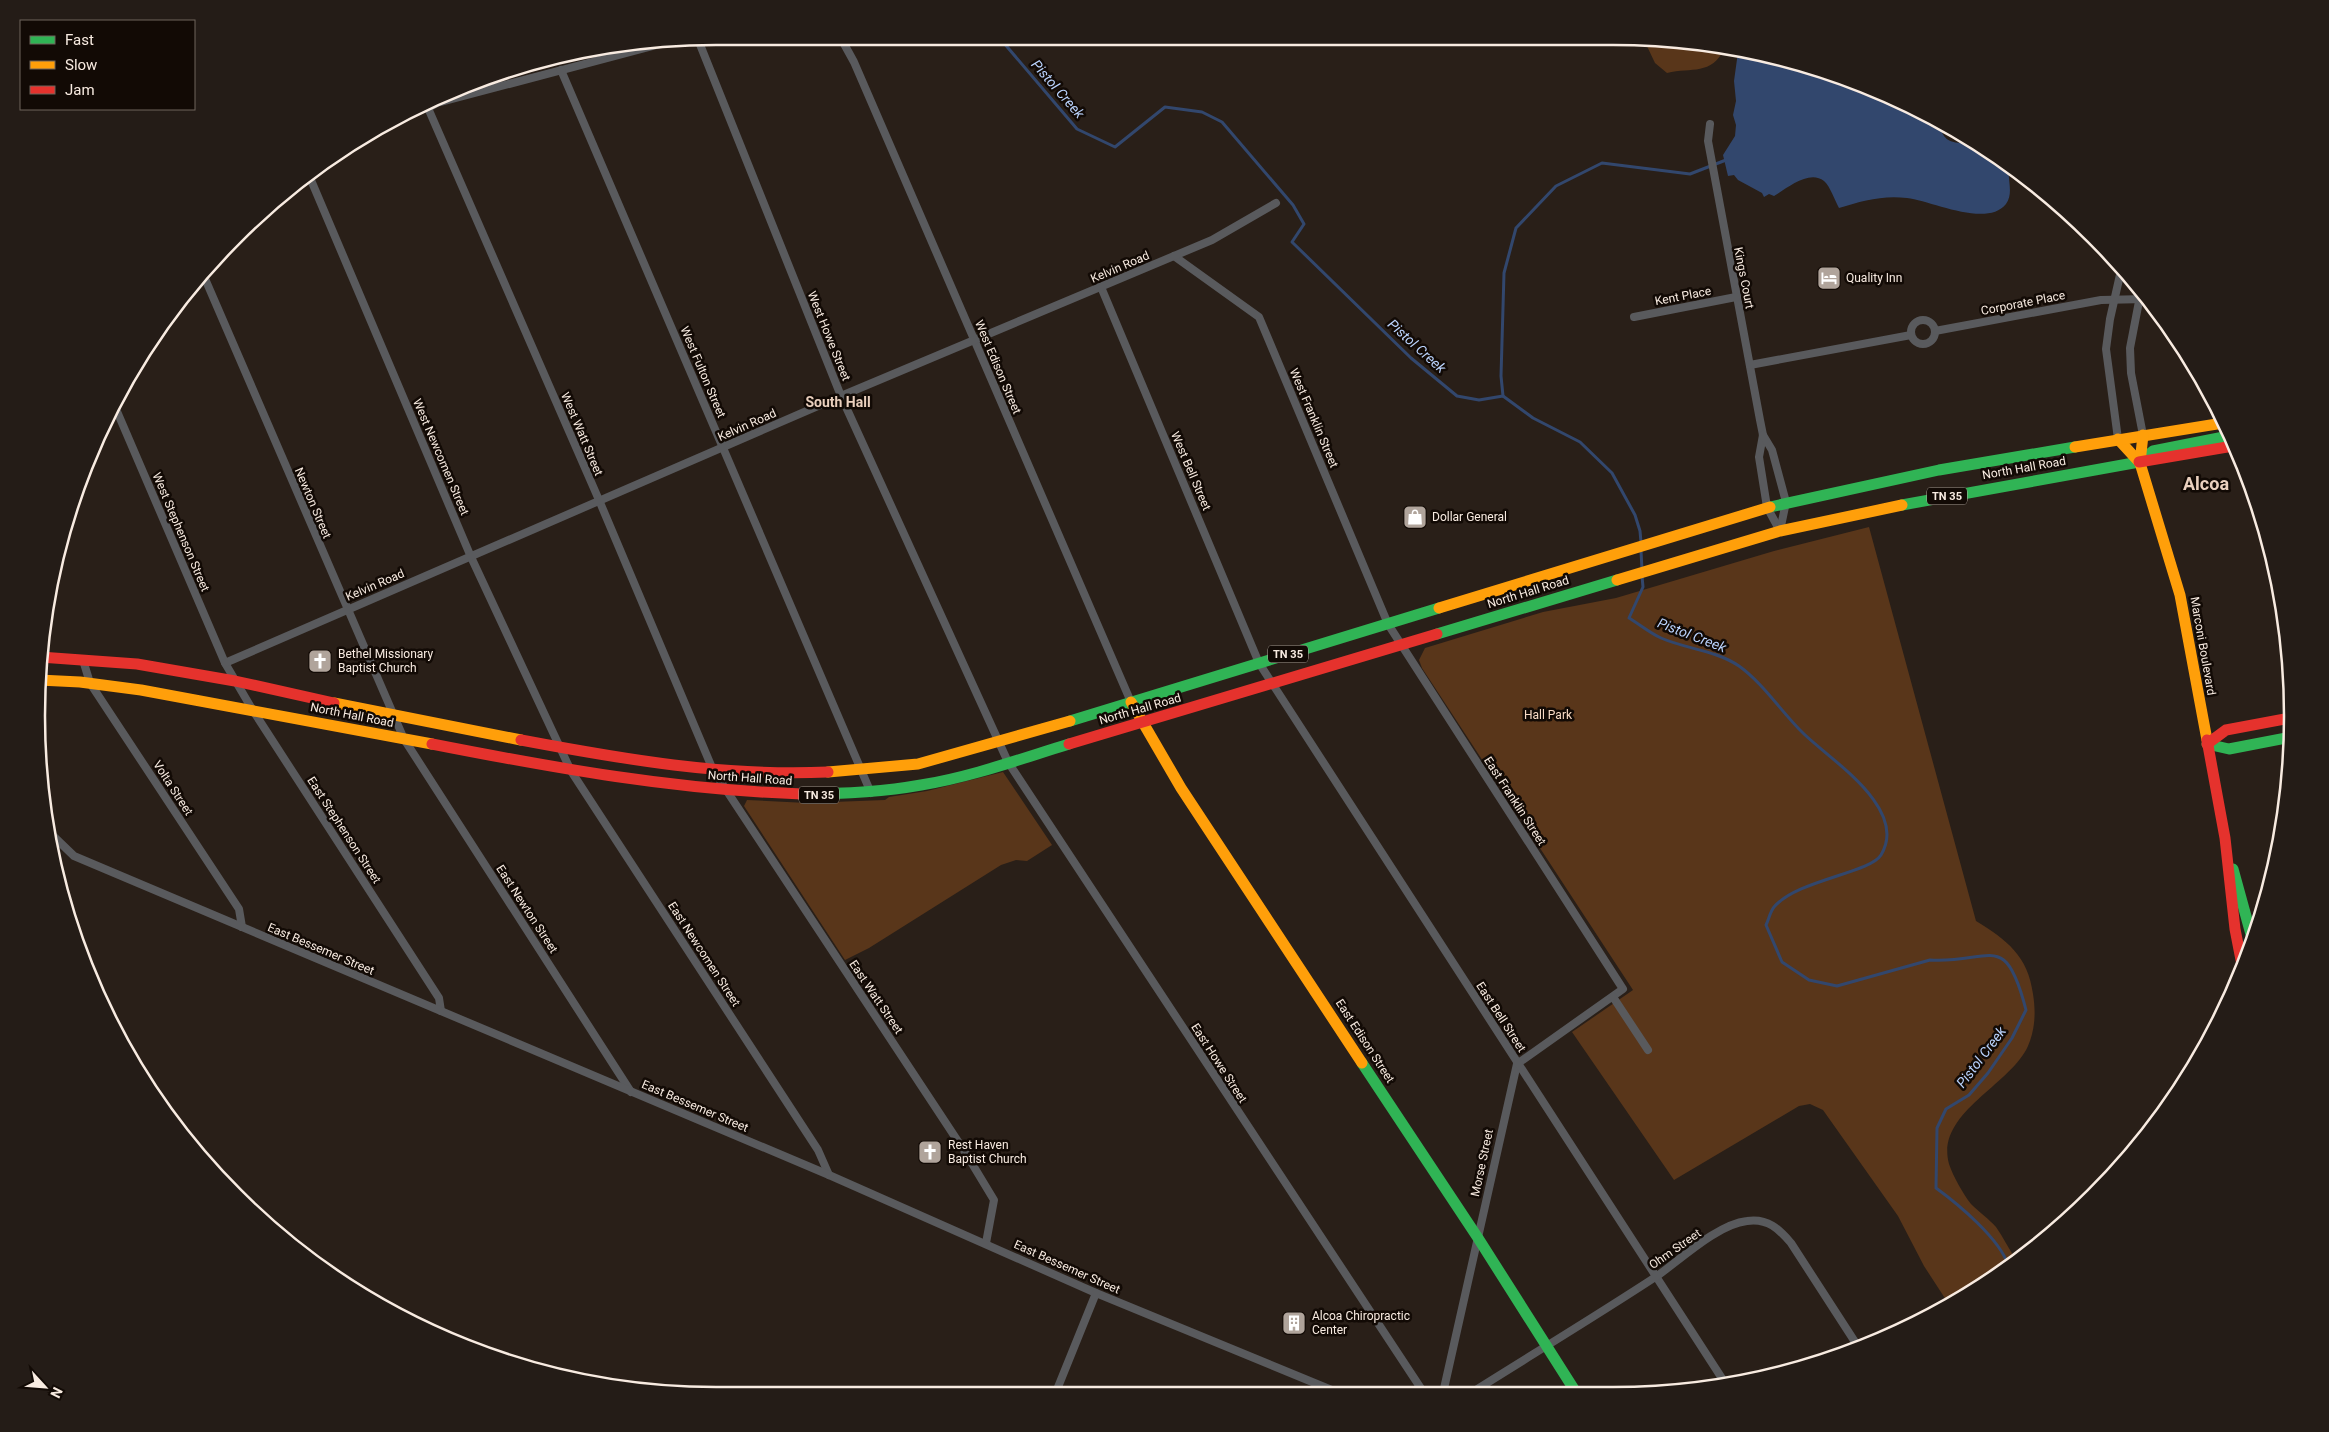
<svg xmlns="http://www.w3.org/2000/svg" width="2329" height="1432" font-family="Roboto,sans-serif">
<style>
.green{fill:#59361a}
.water{fill:#32476d}
.lines{fill:none;stroke-linecap:round;stroke-linejoin:round}
.stream{stroke:#32476d;stroke-width:3}
.street{stroke:#595a5d;stroke-width:8}
.fast{stroke:#30b455;stroke-width:11}
.slow{stroke:#ff9f0a;stroke-width:11}
.jam{stroke:#e5322d;stroke-width:11}
.labels{text-anchor:middle;stroke-width:5;stroke-linejoin:round;paint-order:stroke}
.shield{fill:#120a05;stroke:#b3a89f;stroke-width:1}
.shield-label{font-size:11px;font-weight:bold;fill:#f8ebe1}
.street-label{font-size:12px;fill:#f8ebe1;stroke:#120a05}
.poi-label{font-size:12px;fill:#f8ebe1;stroke:#120a05;text-anchor:start}
.park-label{font-size:12px;fill:#f8dac5;stroke:#120a05}
.water-label{font-size:14px;font-style:italic;fill:#bad3fd;stroke:#120a05}
.neighbourhood-label{font-size:14px;font-weight:bold;fill:#ead0be;stroke:#120a05}
.district-label{font-size:18px;font-weight:bold;fill:#ead0be;stroke:#120a05}
.rim{fill:none;stroke:#f8ebe1;stroke-width:2.5}
</style>
<rect width="100%" height="100%" fill="#291f18"/>
<g class="green">
<path d="M1645 42H1701L1725 48C1711 76 1692 67 1667 73L1655 63Z"/>
<path d="M1869 527 1976 921C2007 940 2028 956 2033 994 2036 1012 2035 1030 2028 1046 2010 1086 1935 1113 1949 1164 1953 1176 1963 1194 1971 1204 1979 1212 1989 1219 1996 1227 2003 1237 2009 1249 2016 1260L1950 1306 1924 1266 1898 1216 1823 1110 1810 1104 1799 1106 1674 1180 1572 1032 1633 990 1422 668 1419 660 1425 648 1543 612 1616 598 1774 551Z"/>
<polygon points="1003,772 1052,845 1027,861 1016,860 1001,865 869,948 845,960 744,806 747,800 807,803 885,800 889,797 927,791"/>
</g>
<path class="water" d="M1738 52 1873 88 1939 126C1944 138 1947 142 1960 143L1964 141 2009 167C2007 179 2014 193 2006 204 1987 228 1932 201 1907 198 1882 195 1862 201 1839 208 1835 201 1830 186 1824 181 1809 169 1786 189 1774 196L1769 194 1764 197 1762 193 1738 180 1734 175 1728 176 1723 155 1735 136 1736 125 1733 115 1736 101 1734 81Z"/>
<g class="lines">
<g class="stream">
<polyline points="1003,42 1077,129 1115,147 1165,107 1202,112 1222,122 1293,205 1304,224 1292,242 1411,358 1457,396 1479,400 1503,396 1533,418 1580,442 1612,473 1635,515 1640,531 1641,542"/>
<polyline points="1503,396 1501,376 1504,273 1516,228 1556,186 1602,163 1690,174 1726,160"/>
<polyline points="1641,551 1642,570"/>
<path d="M1642 576 1643 587 1629 618C1639 624 1650 633 1661 638 1686 649 1715 650 1739 666 1764 684 1782 713 1804 734 1832 761 1909 809 1881 855 1870 873 1797 880 1774 907 1770 912 1769 919 1766 925L1782 962 1809 980 1837 986 1930 960C1991 964 2005 928 2026 1010L2012 1038 1988 1073 1969 1095 1946 1109 1937 1128 1936 1188C1958 1204 2000 1239 2008 1265"/>
</g>
<g class="street">
<polyline points="668,42 437,103 428,108 599,500 713,770 965,1152 994,1200 986,1243"/>
<polyline points="699,42 841,396 1008,762 1424,1393"/>
<polyline points="843,42 854,62 1131,702"/>
<polyline points="561,70 871,793"/>
<polyline points="1710,124 1708,141 1760,420 1763,435 1759,457 1767,507 1780,531"/>
<polyline points="308,173 471,557 571,771 818,1150 829,1175"/>
<polyline points="1174,256 1259,317 1388,624 1623,989 1517,1064 1443,1393"/>
<polyline points="203,274 404,739 631,1092"/>
<polyline points="1101,287 1259,663 1725,1383"/>
<polyline points="2141,291 2130,348 2131,373 2143,435"/>
<polyline points="1634,317 1736,297"/>
<circle cx="1923" cy="332" r="12"/>
<polyline points="1935,331 2101,300 2146,299"/>
<polyline points="1750,365 1911,335"/>
<polyline points="116,409 225,663 252,709 439,998 441,1011"/>
<polyline points="1763,435 1772,450 1786,502 1780,531"/>
<polyline points="2118,439 2106,349 2110,319 2122,266"/>
<polyline points="83,660 90,683 239,909 242,927"/>
<polyline points="225,663 841,396 1212,240 1276,203"/>
<polyline points="48,831 74,856 829,1175 1096,1293 1339,1393"/>
<polyline points="1613,997 1648,1050"/>
<polyline points="1056,1392 1096,1293"/>
<path d="M1471 1393C1533 1354 1596 1316 1657 1276 1681 1259 1718 1224 1747 1221 1768 1218 1779 1229 1791 1243L1857 1345"/>
</g>
<g class="fast">
<polyline points="2140,462 2153,451 2229,436"/>
<polyline points="1902,505 2139,462"/>
<polyline points="1770,507 1939,470 2075,447"/>
<polyline points="1437,634 1617,580"/>
<polyline points="1070,721 1439,608"/>
<polyline points="2207,744 2229,749 2291,737"/>
<path d="M802 794C842 794 882 792 921 785 971 777 1020 759 1069 744"/>
<polyline points="2233,869 2252,938"/>
<polyline points="1362,1063 1478,1238 1577,1394"/>
</g>
<g class="slow">
<polyline points="2118,439 2140,463 2180,595 2207,740"/>
<polyline points="2075,447 2223,423"/>
<polyline points="2140,463 2143,435"/>
<polyline points="1617,580 1780,531 1902,505"/>
<polyline points="1439,608 1770,507"/>
<polyline points="39,680 80,682 141,690 432,744"/>
<polyline points="1131,702 1181,788 1362,1063"/>
<polyline points="334,703 521,740"/>
<polyline points="828,772 918,764 1070,721"/>
</g>
<g class="jam">
<polyline points="2139,462 2233,446"/>
<polyline points="40,657 137,664 235,681 334,703"/>
<path d="M521 740C622 759 725 777 828 772"/>
<polyline points="2207,740 2225,838 2235,929 2242,965"/>
<path d="M432 744C554 768 677 790 802 794"/>
<polyline points="1069,744 1437,634"/>
<polyline points="2207,744 2226,730 2290,718"/>
</g>
</g>
<defs>
<g id="hotel-square" transform="scale(1.25)"><rect x="-9" y="-9" width="18" height="18" rx="4" fill="#b0a49b" stroke="#120a05"/><path d="M-6-4.5h1.5V1H6V5H4.5V3h-9V5H-6ZM-4 0a1.8 1.8 0 1 1 3.6 0ZM.5 0V-2.5h3Q6-2.5 6 0Z" fill="#fff"/></g>
<g id="shop-square" transform="scale(1.25)"><rect x="-9" y="-9" width="18" height="18" rx="4" fill="#b0a49b" stroke="#120a05"/><path d="M-5-2.5h2.3a2.7 3.5 0 0 1 5.4 0H5L5.5 6h-11ZM-1.5-2.5h3a1.5 2.3 0 0 0-3 0Z" fill="#fff"/></g>
<g id="church-square" transform="scale(1.25)"><rect x="-9" y="-9" width="18" height="18" rx="4" fill="#b0a49b" stroke="#120a05"/><path d="M-1.2-6h2.4v3.5h3.3v2.4h-3.3V6h-2.4V-.1h-3.3v-2.4h3.3Z" fill="#fff"/></g>
<g id="building-square" transform="scale(1.25)"><rect x="-9" y="-9" width="18" height="18" rx="4" fill="#b0a49b" stroke="#120a05"/><path d="M-4-6H4V6H1V3H-1V6H-4ZM-2.5-4.3h1.7v1.8h-1.7ZM.8-4.3h1.7v1.8H.8ZM-2.5-1h1.7V.8h-1.7ZM.8-1h1.7V.8H.8Z" fill="#fff"/></g>
</defs>
<g fill-rule="evenodd">
<use href="#hotel-square" x="1829" y="278"/>
<use href="#shop-square" x="1415" y="517"/>
<use href="#church-square" x="320" y="661"/>
<use href="#church-square" x="930" y="1152"/>
<use href="#building-square" x="1294" y="1323"/>
</g>
<g class="labels">
<g class="shield">
<rect x="1927" y="487.5" width="40" height="17" rx="4"/>
<rect x="1268" y="645.5" width="40" height="17" rx="4"/>
<rect x="799" y="786.5" width="40" height="17" rx="4"/>
</g>
<g class="shield-label">
<text x="1947" y="500">TN 35</text>
<text x="1288" y="658">TN 35</text>
<text x="819" y="799">TN 35</text>
</g>
<g class="street-label">
<text transform="translate(1120 267) rotate(-23)" y="4">Kelvin Road</text>
<text transform="translate(1744 278) rotate(79)" y="4">Kings Court</text>
<text transform="translate(1683 296) rotate(-11)" y="4">Kent Place</text>
<text transform="translate(2023 303) rotate(-11)" y="4">Corporate Place</text>
<text transform="translate(829 336) rotate(68)" y="4">West Howe Street</text>
<text transform="translate(998 367) rotate(67)" y="4">West Edison Street</text>
<text transform="translate(703 372) rotate(67)" y="4">West Fulton Street</text>
<text transform="translate(1314 418) rotate(67)" y="4">West Franklin Street</text>
<text transform="translate(747 425) rotate(-24)" y="4">Kelvin Road</text>
<text transform="translate(582 434) rotate(67)" y="4">West Watt Street</text>
<text transform="translate(441 457) rotate(67)" y="4">West Newcomen Street</text>
<text transform="translate(2024 468) rotate(-10)" y="4">North Hall Road</text>
<text transform="translate(1191 471) rotate(67)" y="4">West Bell Street</text>
<text transform="translate(313 503) rotate(67)" y="4">Newton Street</text>
<text transform="translate(181 532) rotate(67)" y="4">West Stephenson Street</text>
<text transform="translate(375 585) rotate(-23)" y="4">Kelvin Road</text>
<text transform="translate(1528 592) rotate(-17)" y="4">North Hall Road</text>
<text transform="translate(2203 646) rotate(80)" y="4">Marconi Boulevard</text>
<text transform="translate(1140 709) rotate(-16)" y="4">North Hall Road</text>
<text transform="translate(352 715) rotate(11)" y="4">North Hall Road</text>
<text transform="translate(750 778) rotate(4)" y="4">North Hall Road</text>
<text transform="translate(173 788) rotate(57)" y="4">Volta Street</text>
<text transform="translate(1515 801) rotate(57)" y="4">East Franklin Street</text>
<text transform="translate(344 830) rotate(57)" y="4">East Stephenson Street</text>
<text transform="translate(527 909) rotate(57)" y="4">East Newton Street</text>
<text transform="translate(321 949) rotate(23)" y="4">East Bessemer Street</text>
<text transform="translate(704 954) rotate(57)" y="4">East Newcomen Street</text>
<text transform="translate(876 997) rotate(56)" y="4">East Watt Street</text>
<text transform="translate(1501 1017) rotate(57)" y="4">East Bell Street</text>
<text transform="translate(1365 1041) rotate(57)" y="4">East Edison Street</text>
<text transform="translate(1219 1063) rotate(57)" y="4">East Howe Street</text>
<text transform="translate(695 1106) rotate(23)" y="4">East Bessemer Street</text>
<text transform="translate(1482 1163) rotate(-78)" y="4">Morse Street</text>
<text transform="translate(1675 1249) rotate(-35)" y="4">Ohm Street</text>
<text transform="translate(1067 1267) rotate(24)" y="4">East Bessemer Street</text>
</g>
<g class="poi-label">
<text x="1846" y="282">Quality Inn</text>
<text x="1432" y="521">Dollar General</text>
<text x="338" y="658">Bethel Missionary<tspan x="338" dy="14">Baptist Church</tspan></text>
<text x="948" y="1149">Rest Haven<tspan x="948" dy="14">Baptist Church</tspan></text>
<text x="1312" y="1320">Alcoa Chiropractic<tspan x="1312" dy="14">Center</tspan></text>
</g>
<g class="park-label">
<text x="1548" y="719">Hall Park</text>
</g>
<g class="water-label">
<text transform="translate(1058 89) rotate(49)" y="5">Pistol Creek</text>
<text transform="translate(1417 346) rotate(42)" y="5">Pistol Creek</text>
<text transform="translate(1692 635) rotate(21)" y="5">Pistol Creek</text>
<text transform="translate(1981 1057) rotate(-53)" y="5">Pistol Creek</text>
</g>
<g class="neighbourhood-label">
<text x="838" y="407">South Hall</text>
</g>
<g class="district-label">
<text x="2206" y="490">Alcoa</text>
</g>
</g>
<path d="M0 0H2329V1432H0ZM716 45H1613A671 671 0 0 1 2284 716V716A671 671 0 0 1 1613 1387H716A671 671 0 0 1 45 716V716A671 671 0 0 1 716 45Z" fill="#241c17" fill-rule="evenodd"/>
<path class="rim" d="M716 45H1613A671 671 0 0 1 2284 716V716A671 671 0 0 1 1613 1387H716A671 671 0 0 1 45 716V716A671 671 0 0 1 716 45Z"/>
<rect x="20" y="20" width="175" height="90" fill="#120a05" stroke="#6e645d"/>
<rect x="30" y="36" width="25" height="8" fill="#30b455" stroke="#6e645d"/>
<text x="65" y="45" font-size="15" fill="#f8ebe1">Fast</text>
<rect x="30" y="61" width="25" height="8" fill="#ff9f0a" stroke="#6e645d"/>
<text x="65" y="70" font-size="15" fill="#f8ebe1">Slow</text>
<rect x="30" y="86" width="25" height="8" fill="#e5322d" stroke="#6e645d"/>
<text x="65" y="95" font-size="15" fill="#f8ebe1">Jam</text>
<g transform="translate(45 1387) rotate(116)" stroke="#120a05" stroke-width="4" paint-order="stroke">
<path d="M0-4L9 19L0 12L-9 19Z" fill="#f8ebe1"/>
<text y="-8" font-size="14" font-weight="bold" text-anchor="middle" fill="#f8ebe1">N</text>
</g>
</svg>
